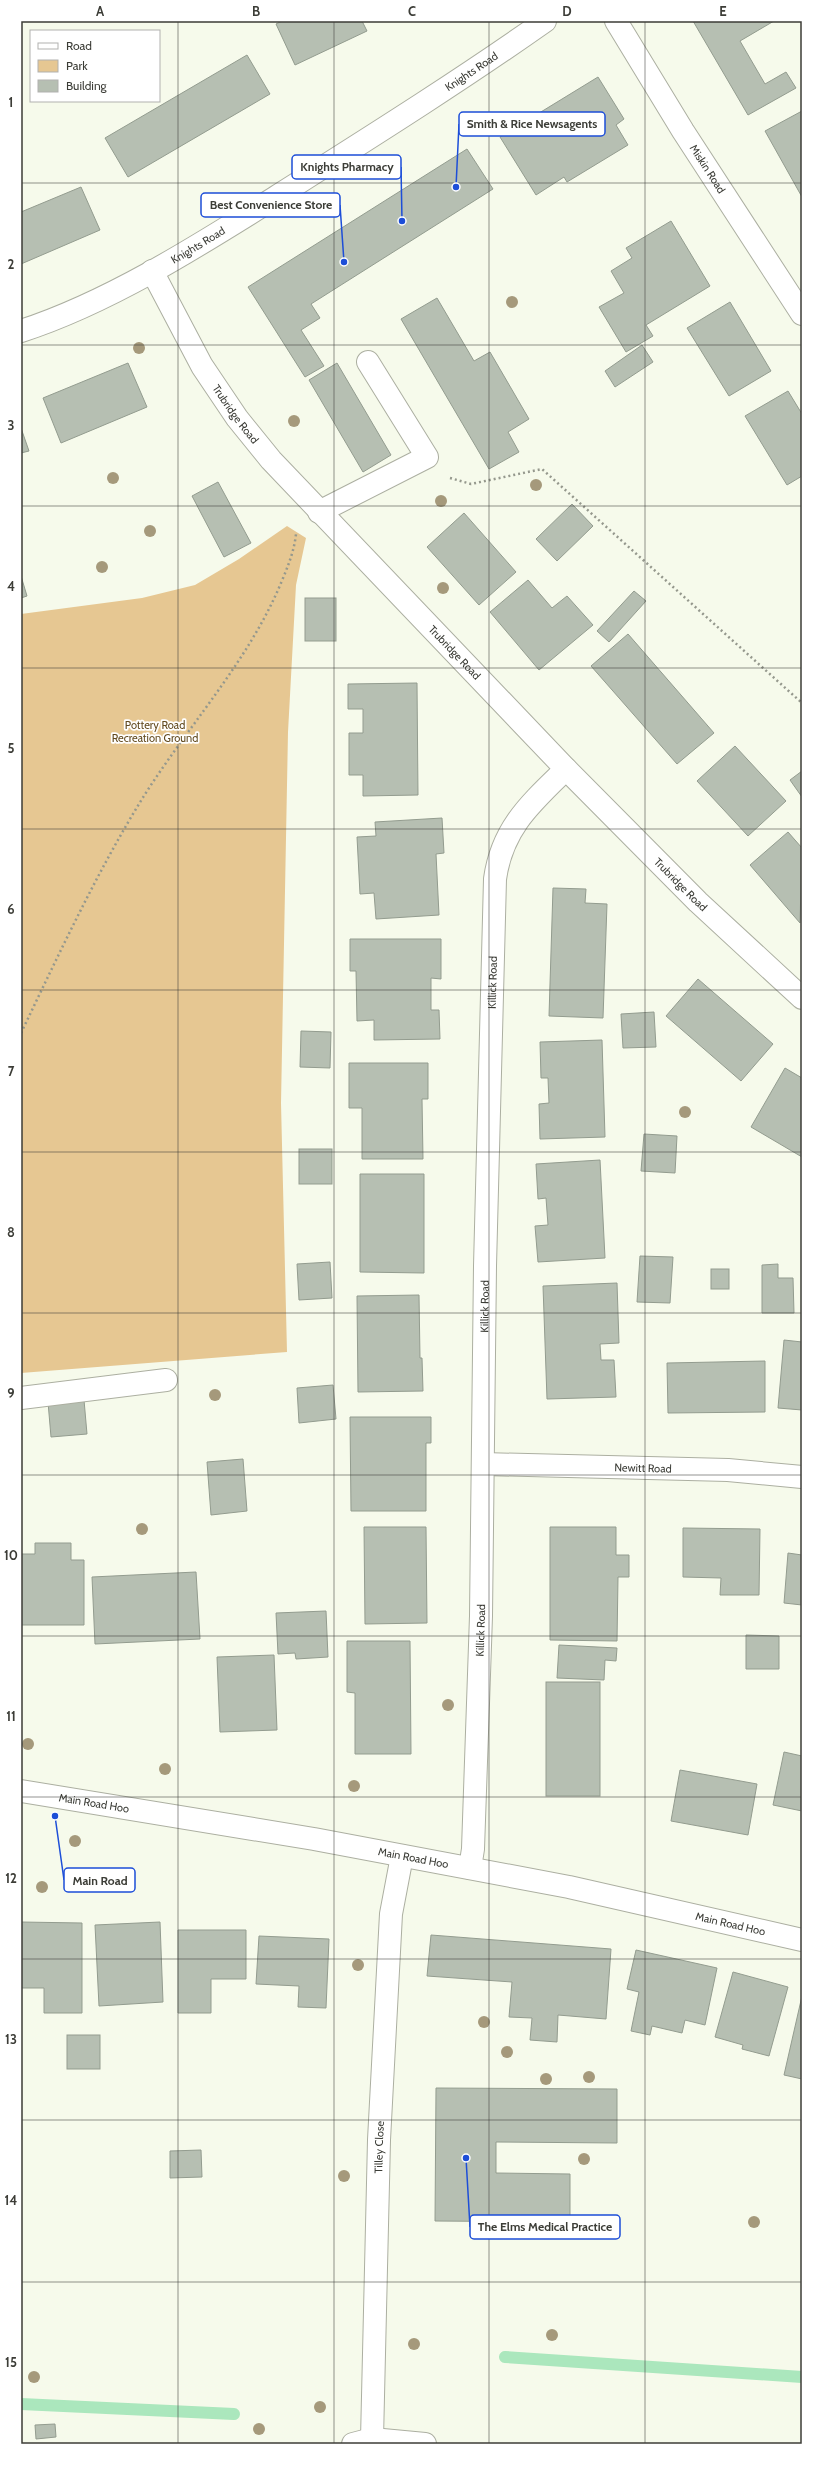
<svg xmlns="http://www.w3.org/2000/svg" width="823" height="2465" font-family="Cabin,sans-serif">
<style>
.green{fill:#e6c792}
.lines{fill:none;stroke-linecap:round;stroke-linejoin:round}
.stream{stroke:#abe7bd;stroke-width:12}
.building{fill:#b6bfb2;stroke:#939c8f}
.service-casing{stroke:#acafa1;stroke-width:24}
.minor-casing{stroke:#acafa1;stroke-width:24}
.tertiary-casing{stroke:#acafa1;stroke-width:24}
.path{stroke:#95988d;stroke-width:2.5;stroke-dasharray:2 3;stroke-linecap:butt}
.service{stroke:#fff;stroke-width:22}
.minor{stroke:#fff;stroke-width:22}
.tertiary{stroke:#fff;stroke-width:22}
.tree{fill:#a5997b}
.grid{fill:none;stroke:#3c3d37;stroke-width:1;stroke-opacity:0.55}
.labels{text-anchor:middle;stroke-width:3.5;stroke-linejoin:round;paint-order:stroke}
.street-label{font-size:11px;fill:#3c3d37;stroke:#fff}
.park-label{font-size:11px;fill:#624a1f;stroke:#fff}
.leader{fill:none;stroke:#1d4ed8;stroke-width:1.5}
.callout-dot{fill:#1d4ed8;stroke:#fff;stroke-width:1.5}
.callout{fill:#fff;stroke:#1d4ed8;stroke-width:1.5}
.callout-label{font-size:12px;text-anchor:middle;font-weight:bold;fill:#3c3d37}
.neatline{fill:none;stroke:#3c3d37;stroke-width:1.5}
.grid-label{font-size:13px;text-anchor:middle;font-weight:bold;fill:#3c3d37}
</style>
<rect width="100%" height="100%" fill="#f6faeb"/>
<polygon class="green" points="287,526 306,538 296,585 288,732 281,1103 287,1352 21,1373 21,614 142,598 195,585 239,559"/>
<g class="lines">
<g class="stream">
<polyline points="505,2357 802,2377"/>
<polyline points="21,2404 234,2414"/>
</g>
</g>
<g class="building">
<polygon points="282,21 362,21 367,31 295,65 276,24"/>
<polygon points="693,21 774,21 740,41 765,84 786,72 796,88 748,115"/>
<polygon points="247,55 270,94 128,177 105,138"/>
<polygon points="598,77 624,119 616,125 628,145 567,182 564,177 536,195 500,137"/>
<polygon points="802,111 802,197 765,131"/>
<polygon points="467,149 493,189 311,304 320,318 301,330 324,366 305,377 248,287"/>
<polygon points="81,187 100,230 21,264 21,212"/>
<polygon points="671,221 710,286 646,325 653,336 626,352 599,307 624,293 611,271 632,258 626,248"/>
<polygon points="437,298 474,361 490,352 529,419 508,432 519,452 489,469 401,319"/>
<polygon points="730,302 771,371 729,396 687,328"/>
<polygon points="642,345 653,362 615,387 605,371"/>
<polygon points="128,363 147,407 61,443 43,398"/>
<polygon points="337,363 391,455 363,472 309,380"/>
<polygon points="788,391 802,414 802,476 787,485 745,416"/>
<polygon points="21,428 29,451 21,453"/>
<polygon points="218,482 251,543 224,557 192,496"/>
<polygon points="572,504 593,526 557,561 536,539"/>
<polygon points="464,513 516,572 479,605 427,547"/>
<polygon points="21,576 27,596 21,598"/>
<polygon points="528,580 552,608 567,596 593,625 539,670 490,612"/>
<polygon points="634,591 646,601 609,642 597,631"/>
<rect x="305" y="598" width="31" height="43"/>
<polygon points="628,634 714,733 677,764 591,666"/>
<polygon points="417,683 418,795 363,796 363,775 349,775 349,733 363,733 363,709 348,709 348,684"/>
<polygon points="735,746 786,801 748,836 697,781"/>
<polygon points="802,771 802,797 790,780"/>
<polygon points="442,818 444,853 436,854 439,915 376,919 374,893 360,894 357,837 376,836 375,822"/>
<polygon points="788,832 802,848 800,923 750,865"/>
<polygon points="553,888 586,889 585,903 607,904 603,1018 549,1016"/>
<polygon points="350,939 441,939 441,979 431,978 431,1010 439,1010 440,1039 374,1040 374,1020 357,1021 356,971 350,971"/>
<polygon points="698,979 773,1044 741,1081 666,1016"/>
<polygon points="654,1012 656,1047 623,1048 621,1014"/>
<polygon points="301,1031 331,1032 330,1068 300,1067"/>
<polygon points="602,1040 605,1137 540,1139 539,1104 549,1103 548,1078 541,1078 540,1042"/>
<polygon points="349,1063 428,1063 428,1099 422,1099 423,1159 362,1159 362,1108 349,1108"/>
<polygon points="785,1068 802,1078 802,1157 751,1127"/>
<polygon points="644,1134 677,1136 675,1173 641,1171"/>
<rect x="299" y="1149" width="33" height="35"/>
<polygon points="600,1160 605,1258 538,1262 535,1226 548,1225 546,1198 538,1199 536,1164"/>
<polygon points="360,1174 424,1174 424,1273 360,1272"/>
<polygon points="640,1256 673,1257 670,1303 637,1302"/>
<polygon points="330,1262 332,1298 299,1300 297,1264"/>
<polygon points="778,1264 778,1278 793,1278 794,1313 762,1313 762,1265"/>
<rect x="711" y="1269" width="18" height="20"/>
<polygon points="617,1283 619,1343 600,1344 601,1360 614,1360 616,1397 547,1399 543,1286"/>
<polygon points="419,1295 420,1358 422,1358 423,1391 358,1392 357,1296"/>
<polygon points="784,1340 802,1342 802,1410 778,1408"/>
<polygon points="765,1361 765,1412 668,1413 667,1363"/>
<polygon points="333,1385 336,1419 299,1423 297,1388"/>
<polygon points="84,1400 87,1434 51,1437 48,1402"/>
<polygon points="350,1417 431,1417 431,1443 426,1443 426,1511 351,1511"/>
<polygon points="243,1459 247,1511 211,1515 207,1462"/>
<polygon points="364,1527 426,1527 427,1623 365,1624"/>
<polygon points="550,1527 616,1527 616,1555 629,1555 629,1577 618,1577 617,1641 550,1640"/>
<polygon points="683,1528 760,1529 759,1595 720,1595 721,1578 683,1577"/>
<polygon points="35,1543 71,1543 71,1560 84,1560 84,1625 21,1625 21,1554 35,1554"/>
<polygon points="788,1553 802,1555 802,1605 784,1603"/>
<polygon points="196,1572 200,1639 95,1644 92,1577"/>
<polygon points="326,1611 328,1657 296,1659 295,1653 278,1654 276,1613"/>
<polygon points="746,1635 779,1636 779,1669 746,1669"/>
<polygon points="347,1641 410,1641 411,1754 355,1754 355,1693 347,1692"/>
<polygon points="559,1645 617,1648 616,1661 605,1660 604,1680 557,1678"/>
<polygon points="274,1655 277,1730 220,1732 217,1657"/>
<rect x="546" y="1682" width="54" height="114"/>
<polygon points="784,1752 802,1756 802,1811 773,1805"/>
<polygon points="680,1770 757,1784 748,1835 671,1821"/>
<polygon points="21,1922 82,1923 82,2013 44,2013 44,1988 21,1988"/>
<polygon points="160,1922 163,2002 99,2006 95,1925"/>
<polygon points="178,1930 246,1930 246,1979 211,1979 211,2013 178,2013"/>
<polygon points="431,1935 611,1949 606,2019 558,2015 557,2042 530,2040 532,2018 509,2017 512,1982 427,1976"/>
<polygon points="259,1936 329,1939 326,2008 298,2007 299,1986 256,1984"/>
<polygon points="636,1950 717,1968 705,2025 685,2020 682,2033 652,2026 650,2035 631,2031 639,1992 627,1989"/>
<polygon points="733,1972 788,1987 769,2056 742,2049 743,2045 715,2037"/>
<polygon points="802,1996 802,2079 784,2075"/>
<rect x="67" y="2035" width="33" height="34"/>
<polygon points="436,2088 617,2089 617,2143 496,2142 496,2173 570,2174 570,2222 435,2221"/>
<polygon points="201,2150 202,2177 170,2178 170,2151"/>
<polygon points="55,2424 56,2437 36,2439 35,2425"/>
</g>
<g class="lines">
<g class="service-casing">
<g id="service">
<polyline points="319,512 427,457 368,362"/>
<polyline points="21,1398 166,1380"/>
</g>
</g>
<g class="minor-casing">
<g id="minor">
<path id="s1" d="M616 21 683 131 802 314"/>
<path id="s2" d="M152 271 202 366 237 418 271 460 566 769 698 902 802 998"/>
<path id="s3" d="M21 331C108 303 198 246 276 197 366 140 457 83 545 21"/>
<path id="s4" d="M483 1464 728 1470 802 1477"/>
<path id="s5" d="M470 1868 473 1849 481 1616 485 1266 495 879C502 828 531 803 566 769"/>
<path id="s6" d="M372 2439 379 2140 391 1914 402 1856"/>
<polyline points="353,2444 372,2439 425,2444"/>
</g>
</g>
<g class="tertiary-casing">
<g id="tertiary">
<path id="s7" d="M21 1791 314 1839 569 1887 802 1940"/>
</g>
</g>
<g class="path">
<polyline points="450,478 471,484 542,469 802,703"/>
<path d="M21 1033C59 954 96 874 142 799 187 727 248 662 281 583 288 566 294 552 296 534"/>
</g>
<use href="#service" class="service"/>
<use href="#minor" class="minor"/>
<use href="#tertiary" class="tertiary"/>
</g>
<g class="tree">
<circle cx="512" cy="302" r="6"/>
<circle cx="139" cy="348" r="6"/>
<circle cx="294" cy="421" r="6"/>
<circle cx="113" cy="478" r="6"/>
<circle cx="536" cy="485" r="6"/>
<circle cx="441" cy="501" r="6"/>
<circle cx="150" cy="531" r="6"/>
<circle cx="102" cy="567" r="6"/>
<circle cx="443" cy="588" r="6"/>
<circle cx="685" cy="1112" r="6"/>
<circle cx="215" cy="1395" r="6"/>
<circle cx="142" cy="1529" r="6"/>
<circle cx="448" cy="1705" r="6"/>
<circle cx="28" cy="1744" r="6"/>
<circle cx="165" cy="1769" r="6"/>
<circle cx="354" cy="1786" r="6"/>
<circle cx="75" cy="1841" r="6"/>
<circle cx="42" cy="1887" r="6"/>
<circle cx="358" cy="1965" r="6"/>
<circle cx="484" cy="2022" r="6"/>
<circle cx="507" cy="2052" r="6"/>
<circle cx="589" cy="2077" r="6"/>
<circle cx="546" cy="2079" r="6"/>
<circle cx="584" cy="2159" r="6"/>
<circle cx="344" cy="2176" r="6"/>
<circle cx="754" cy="2222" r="6"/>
<circle cx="552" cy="2335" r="6"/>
<circle cx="414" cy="2344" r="6"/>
<circle cx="34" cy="2377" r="6"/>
<circle cx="320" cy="2407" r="6"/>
<circle cx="259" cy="2429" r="6"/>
</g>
<path class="grid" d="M178 21V2444M334 21V2444M489 21V2444M645 21V2444M21 183H802M21 345H802M21 506H802M21 668H802M21 829H802M21 990H802M21 1152H802M21 1313H802M21 1475H802M21 1636H802M21 1797H802M21 1959H802M21 2120H802M21 2282H802"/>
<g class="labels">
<g class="street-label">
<text dy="4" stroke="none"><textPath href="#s3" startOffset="521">Knights Road</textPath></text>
<text dy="4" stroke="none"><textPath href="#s1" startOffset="174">Miskin Road</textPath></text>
<text dy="4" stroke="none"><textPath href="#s3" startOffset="197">Knights Road</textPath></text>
<text dy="4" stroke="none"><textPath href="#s2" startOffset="166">Trubridge Road</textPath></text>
<text dy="4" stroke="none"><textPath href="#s2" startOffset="490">Trubridge Road</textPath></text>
<text dy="4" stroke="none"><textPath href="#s2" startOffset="814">Trubridge Road</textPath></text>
<text dy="4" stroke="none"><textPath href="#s5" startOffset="886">Killick Road</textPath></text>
<text dy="4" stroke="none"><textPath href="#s5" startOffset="562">Killick Road</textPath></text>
<text dy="4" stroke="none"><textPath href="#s4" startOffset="160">Newitt Road</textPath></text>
<text dy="4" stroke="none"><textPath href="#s5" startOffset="238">Killick Road</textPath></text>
<text dy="4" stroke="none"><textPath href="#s7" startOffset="74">Main Road Hoo</textPath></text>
<text dy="4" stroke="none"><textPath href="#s7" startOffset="398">Main Road Hoo</textPath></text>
<text dy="4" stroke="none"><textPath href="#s7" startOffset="722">Main Road Hoo</textPath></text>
<text dy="4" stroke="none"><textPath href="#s6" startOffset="292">Tilley Close</textPath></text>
</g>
<g class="park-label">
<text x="155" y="729">Pottery Road<tspan x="155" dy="13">Recreation Ground</tspan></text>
</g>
</g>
<path class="leader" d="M456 187L459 124M402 221L401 167M344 262L340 205M55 1816L64 1880M466 2158L470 2227"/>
<g class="callout-dot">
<circle cx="456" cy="187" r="4"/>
<circle cx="402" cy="221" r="4"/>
<circle cx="344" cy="262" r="4"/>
<circle cx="55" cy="1816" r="4"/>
<circle cx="466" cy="2158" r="4"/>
</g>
<g class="callout">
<rect x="459" y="112" width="146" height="24" rx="4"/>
<rect x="292" y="155" width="109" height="24" rx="4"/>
<rect x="201" y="193" width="139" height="24" rx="4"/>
<rect x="64" y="1868" width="71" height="24" rx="4"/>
<rect x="470" y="2215" width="150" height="24" rx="4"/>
</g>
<g class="callout-label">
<text x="532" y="128">Smith &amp; Rice Newsagents</text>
<text x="347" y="171">Knights Pharmacy</text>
<text x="271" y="209">Best Convenience Store</text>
<text x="100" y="1885">Main Road</text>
<text x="545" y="2231">The Elms Medical Practice</text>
</g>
<rect width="823" height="2465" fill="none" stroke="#ffffff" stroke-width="44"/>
<rect x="30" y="30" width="130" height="72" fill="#ffffff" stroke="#b1b1af"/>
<rect x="38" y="43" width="20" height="6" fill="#ffffff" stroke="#b1b1af"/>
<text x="66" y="50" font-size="12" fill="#3c3d37">Road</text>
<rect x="38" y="60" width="20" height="12" fill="#e6c792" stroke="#b1b1af"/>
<text x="66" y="70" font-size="12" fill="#3c3d37">Park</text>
<rect x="38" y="80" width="20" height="12" fill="#b6bfb2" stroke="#b1b1af"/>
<text x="66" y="90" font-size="12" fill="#3c3d37">Building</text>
<rect x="22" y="22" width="779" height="2421" class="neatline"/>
<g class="grid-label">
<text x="100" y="16">A</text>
<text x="256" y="16">B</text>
<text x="412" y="16">C</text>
<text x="567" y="16">D</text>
<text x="723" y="16">E</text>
<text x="11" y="107">1</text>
<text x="11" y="269">2</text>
<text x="11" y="430">3</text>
<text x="11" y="591">4</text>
<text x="11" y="753">5</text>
<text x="11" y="914">6</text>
<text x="11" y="1076">7</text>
<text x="11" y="1237">8</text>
<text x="11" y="1398">9</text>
<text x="11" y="1560">10</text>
<text x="11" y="1721">11</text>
<text x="11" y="1883">12</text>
<text x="11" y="2044">13</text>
<text x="11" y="2205">14</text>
<text x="11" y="2367">15</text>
</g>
</svg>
